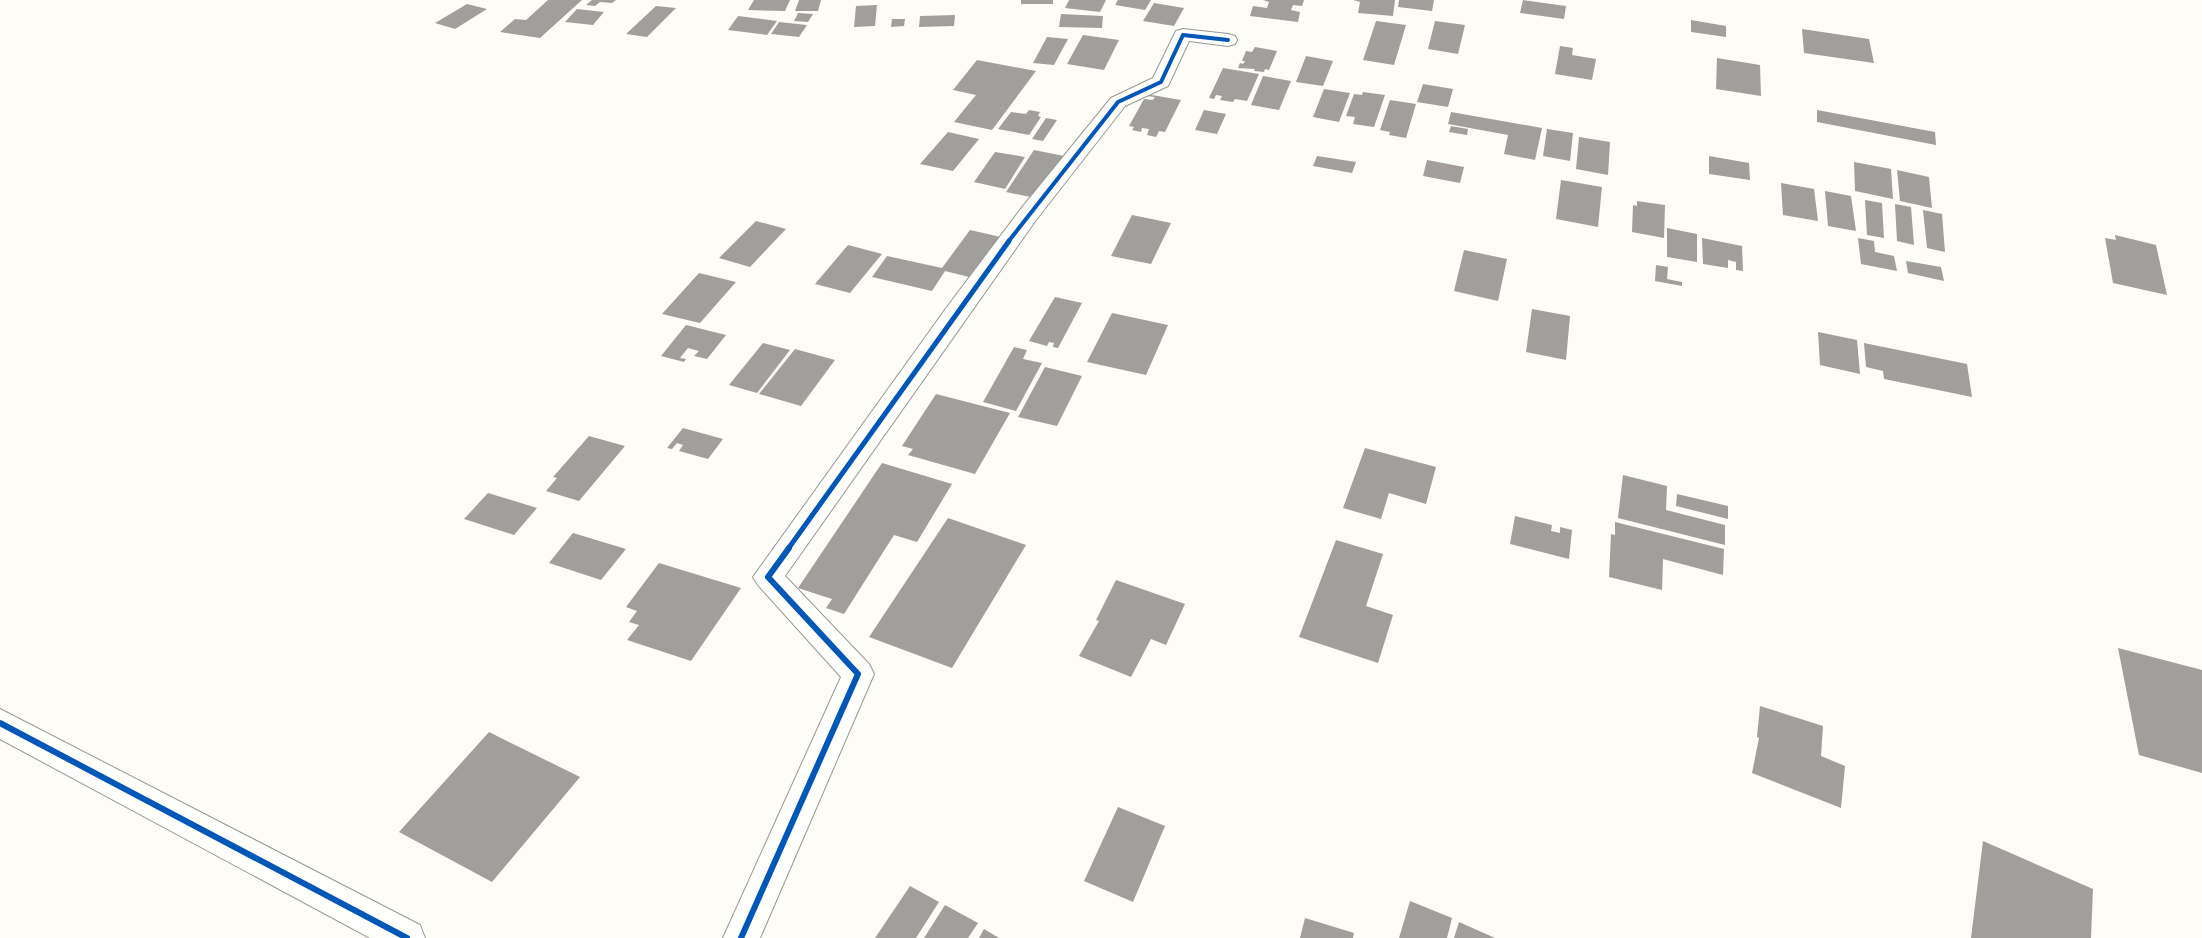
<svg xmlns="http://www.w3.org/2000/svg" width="2202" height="938" font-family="Spectral,serif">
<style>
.building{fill:#a19f9c}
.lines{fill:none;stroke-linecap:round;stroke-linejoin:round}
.minor-casing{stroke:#979795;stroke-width:2}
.minor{fill:#fffffe;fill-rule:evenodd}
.cycleway-far2-casing{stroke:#fff;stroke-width:6}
.cycleway-far1-casing{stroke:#fff;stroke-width:8}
.cycleway-casing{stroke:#fff;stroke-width:9}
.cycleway-far2{stroke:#0057b8;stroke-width:4}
.cycleway-far1{stroke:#0057b8;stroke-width:5}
.cycleway{stroke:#0057b8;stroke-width:6}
</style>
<rect width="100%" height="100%" fill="#fdfcf7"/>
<g class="building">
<polygon points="548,0 582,0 540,38 500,32 515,19 526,20"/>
<polygon points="592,0 616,0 612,3 600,2 595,6 586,5"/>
<polygon points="754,0 790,0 785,11 748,10"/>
<polygon points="799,0 821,0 818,11 795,11"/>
<rect x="1021" y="0" width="32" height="4"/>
<polygon points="1069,0 1106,0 1100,12 1065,8"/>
<polygon points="1118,0 1151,0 1145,10 1115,5"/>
<polygon points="1263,0 1304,0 1302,6 1293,5 1291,10 1300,12 1298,22 1250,16 1253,6 1267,8 1269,2"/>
<polygon points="1353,0 1395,0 1393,16 1358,13 1360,2"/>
<polygon points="1399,0 1434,0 1432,11 1398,7"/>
<polygon points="1523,0 1566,6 1564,19 1520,13"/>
<polygon points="1154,3 1184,8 1174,26 1143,21"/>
<polygon points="467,4 487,9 455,29 435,23"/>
<polygon points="877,5 875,26 854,27 856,6"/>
<polygon points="656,6 676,8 647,37 626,34"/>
<polygon points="577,9 604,12 593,25 565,22"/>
<polygon points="798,13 813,14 808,22 794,21"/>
<polygon points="1061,14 1103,16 1102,28 1059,27"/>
<polygon points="955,15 954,26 919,27 920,16"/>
<polygon points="738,16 777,21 767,35 728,30"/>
<polygon points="892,19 905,19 904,26 891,27"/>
<polygon points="1691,20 1726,26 1726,37 1691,32"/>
<polygon points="1376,21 1406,25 1394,65 1363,60"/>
<polygon points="1435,21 1465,25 1458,54 1428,49"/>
<polygon points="779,22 807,25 799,37 771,34"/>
<polygon points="1802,29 1869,39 1874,63 1804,53"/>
<polygon points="1083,35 1119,40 1104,70 1067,64"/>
<polygon points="1047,37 1068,39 1054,65 1033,63"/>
<polygon points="1560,46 1573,48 1572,55 1596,59 1592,80 1555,74"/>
<polygon points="1255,47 1277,51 1269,70 1265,69 1264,72 1254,71 1255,69 1238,68 1240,63 1243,64 1245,61 1242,61 1246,51 1252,52"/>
<polygon points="1306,56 1333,61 1323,86 1296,82"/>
<polygon points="1717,58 1760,65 1761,96 1716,89"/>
<polygon points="977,60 1036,71 992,130 954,122 976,95 953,90"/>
<polygon points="1223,68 1259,74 1247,101 1235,99 1233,102 1220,100 1222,96 1216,95 1214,99 1209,98"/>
<polygon points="1263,76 1291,81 1279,110 1251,105"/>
<polygon points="1423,84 1453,89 1448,107 1417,102"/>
<polygon points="1324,89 1350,93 1339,122 1313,117"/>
<polygon points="1363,92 1385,95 1374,127 1353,124 1355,117 1346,116 1354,94 1362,95"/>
<polygon points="1146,94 1181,100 1165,132 1159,131 1156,137 1147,135 1149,129 1142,128 1141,132 1132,130 1134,127 1129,126 1144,99 1153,100 1155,97 1146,96"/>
<polygon points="1390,100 1416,104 1406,138 1389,135 1390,132 1380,130"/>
<polygon points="1029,110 1040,112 1038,116 1041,117 1029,135 998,129 1011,112 1026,114"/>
<polygon points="1204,110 1226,114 1217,134 1195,130"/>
<polygon points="1817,110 1935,132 1936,145 1817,122"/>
<polygon points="1451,112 1542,128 1535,160 1504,154 1508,135 1448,124"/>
<polygon points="1046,118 1057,120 1043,141 1032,139"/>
<polygon points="1451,126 1468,129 1467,135 1449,132"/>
<polygon points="1547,129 1573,133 1570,161 1543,156"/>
<polygon points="948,132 979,139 953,171 920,164"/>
<polygon points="1579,137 1610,142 1608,175 1576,169"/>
<polygon points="1034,150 1074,158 1041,199 1006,192"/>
<polygon points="995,152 1025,157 1005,189 974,182"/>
<polygon points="1317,156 1356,162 1352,173 1313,166"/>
<polygon points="1709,156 1749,163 1750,180 1709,174"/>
<polygon points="1427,160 1464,167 1460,183 1423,176"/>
<polygon points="1854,162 1891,169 1893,199 1855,191"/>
<polygon points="1897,170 1929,177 1932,208 1900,201"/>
<polygon points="1561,180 1602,187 1598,227 1556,219"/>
<polygon points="1781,183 1814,189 1818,221 1783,215"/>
<polygon points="1825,191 1851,196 1856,231 1828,226"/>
<polygon points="1865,200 1882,203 1884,238 1867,235"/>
<polygon points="1637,201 1665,205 1664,238 1632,232 1633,205 1637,206"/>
<polygon points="1895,204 1911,207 1914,245 1897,241"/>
<polygon points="1923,210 1942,214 1945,252 1927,248"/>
<polygon points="1132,215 1171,223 1151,264 1111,256"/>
<polygon points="756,221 786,229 750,267 719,258"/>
<polygon points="1667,228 1697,234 1697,262 1667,257"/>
<polygon points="970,230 1014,240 985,281 945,271 932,291 872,277 887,256 942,268"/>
<polygon points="2115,235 2156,245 2167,295 2113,283 2105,238 2116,240"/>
<polygon points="1702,238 1742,246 1743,271 1736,270 1736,262 1728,260 1728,268 1703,264"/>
<polygon points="1858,238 1874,241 1875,252 1894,256 1897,271 1861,264"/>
<polygon points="848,245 882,254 850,293 815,284"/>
<polygon points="1464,250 1507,259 1498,301 1454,291"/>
<polygon points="1906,261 1941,267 1944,281 1908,273"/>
<polygon points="1656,265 1668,267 1667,279 1682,282 1682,286 1655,281"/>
<polygon points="699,273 736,282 700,323 662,314"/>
<polygon points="1055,297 1082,303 1058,348 1053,347 1054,343 1049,342 1047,346 1029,341"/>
<polygon points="1532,309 1570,316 1566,360 1526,352"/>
<polygon points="1112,313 1168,325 1146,375 1087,362"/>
<polygon points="686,325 726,335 707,359 694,356 699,351 688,348 680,358 686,359 684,362 661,356"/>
<polygon points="1818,332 1857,340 1860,374 1820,365"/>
<polygon points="763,343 790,350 757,393 729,385"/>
<polygon points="1864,343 1967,364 1972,397 1884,379 1883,371 1866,367"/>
<polygon points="1014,347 1027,350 1023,359 1042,363 1016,411 983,402"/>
<polygon points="795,349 835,360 801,406 759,394"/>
<polygon points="1045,367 1082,376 1057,426 1018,417"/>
<polygon points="936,394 1010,413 975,474 908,455 913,449 902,446"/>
<polygon points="683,428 723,439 708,459 679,451 683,445 677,443 672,449 667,448"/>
<polygon points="589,436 625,446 579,501 546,491 557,478 553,477"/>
<polygon points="1365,448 1436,467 1426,504 1389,493 1381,519 1343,508"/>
<polygon points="882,463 952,484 917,542 894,535 844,614 826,608 832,599 798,588"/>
<polygon points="1623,475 1667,486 1666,510 1725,525 1725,545 1618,518"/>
<polygon points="488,493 537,508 514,535 464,519"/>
<polygon points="1677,494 1728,506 1728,519 1676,506"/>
<polygon points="1515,516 1552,525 1551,531 1560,533 1560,527 1572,530 1569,559 1510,544"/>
<polygon points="948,518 1026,545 952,668 869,637"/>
<polygon points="1615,522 1724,549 1723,575 1663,559 1662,590 1609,577 1611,534 1615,535"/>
<polygon points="573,533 626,549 601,580 549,563"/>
<polygon points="1336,540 1383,554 1366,606 1393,615 1378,663 1299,637"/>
<polygon points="659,563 741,588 691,661 627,640 639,625 629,622 637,611 626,607"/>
<polygon points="1116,580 1185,604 1166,645 1151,639 1131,677 1079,656 1099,621 1096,620"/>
<polygon points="2118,648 2202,670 2202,773 2139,755"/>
<polygon points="1760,706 1823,726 1821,756 1845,766 1841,808 1752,773 1759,738 1757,737"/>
<polygon points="489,732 580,777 492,882 399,832"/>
<polygon points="1118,807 1165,826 1133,902 1084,881"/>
<polygon points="1983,841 2093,889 2091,938 1971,938"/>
<polygon points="910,886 939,902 916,938 875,938"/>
<polygon points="1410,901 1452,918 1447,938 1399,938"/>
<polygon points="945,905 978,923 968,938 924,938"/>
<polygon points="1305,918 1354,933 1353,938 1300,938"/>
<polygon points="1459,922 1495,938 1454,938"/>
<polygon points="984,929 999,938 979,938"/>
</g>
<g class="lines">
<g class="minor-casing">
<g id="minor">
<polygon points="1183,29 1228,34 1235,36 1237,40 1235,44 1228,46 1189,41 1168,86 1125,106 1036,220 785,576 869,664 874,674 760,938 723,938 841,677 758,585 753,577 947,307 1020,210 1111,98 1153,78 1174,35 1176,31"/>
<polygon points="0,709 420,925 425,938 370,938 0,739"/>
</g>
</g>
<use href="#minor" class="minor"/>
<g class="cycleway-far2-casing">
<polyline id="cycleway-far2" points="1008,242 1118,102 1161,82 1183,35 1228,40"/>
</g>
<g class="cycleway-far1-casing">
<polyline id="cycleway-far1" points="788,549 1009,241"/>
</g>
<g class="cycleway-casing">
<g id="cycleway">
<polyline points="0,723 407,938"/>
<polyline points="741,938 858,674 768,577 789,548"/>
</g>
</g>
<use href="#cycleway-far2" class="cycleway-far2"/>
<use href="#cycleway-far1" class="cycleway-far1"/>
<use href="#cycleway" class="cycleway"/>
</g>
</svg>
